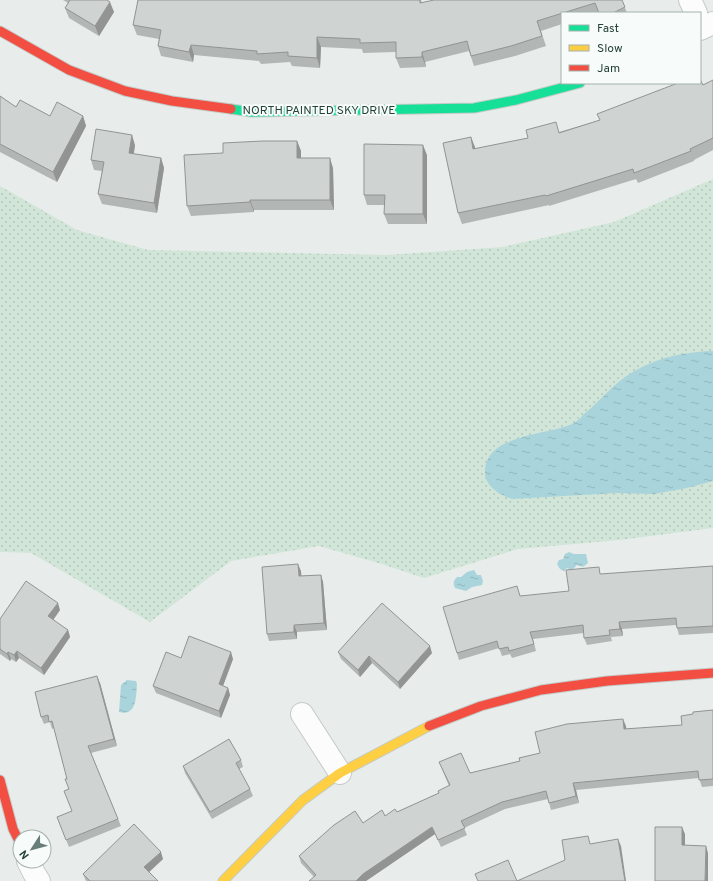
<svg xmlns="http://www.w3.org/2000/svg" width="713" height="881" font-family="Overpass,sans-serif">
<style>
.grass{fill:url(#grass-dots)}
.water{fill:url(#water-ripples)}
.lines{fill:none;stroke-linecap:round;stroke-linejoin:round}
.street-casing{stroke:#c5cac8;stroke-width:24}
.fast-casing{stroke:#c3cbc8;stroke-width:11}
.slow-casing{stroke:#c3cbc8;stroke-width:11}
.jam-casing{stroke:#c3cbc8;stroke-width:11}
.street{stroke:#fcfcfc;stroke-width:22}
.fast{stroke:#16e098;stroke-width:9}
.slow{stroke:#ffcf43;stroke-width:9}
.jam{stroke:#f24e42;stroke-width:9}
.wall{fill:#b2b6b5}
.shaded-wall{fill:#919493}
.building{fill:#cfd4d2;stroke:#919493}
.labels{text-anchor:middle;stroke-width:4;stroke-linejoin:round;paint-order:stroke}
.street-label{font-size:12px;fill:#24423a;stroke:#f7fbf9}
</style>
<defs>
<pattern id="grass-dots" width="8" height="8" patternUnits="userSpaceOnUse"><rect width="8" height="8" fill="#d1e6d8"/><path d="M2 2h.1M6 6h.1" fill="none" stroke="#b3c6ba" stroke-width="1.8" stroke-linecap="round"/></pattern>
<pattern id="water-ripples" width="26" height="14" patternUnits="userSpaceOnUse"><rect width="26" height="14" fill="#a9d4db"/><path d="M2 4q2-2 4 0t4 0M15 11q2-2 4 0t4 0" fill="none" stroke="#91b7bd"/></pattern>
</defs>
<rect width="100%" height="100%" fill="#e8edeb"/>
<polygon class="grass" points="713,179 713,528 620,540 518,549 424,578 385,565 319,546 231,561 150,622 31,553 0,552 0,186 77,230 148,250 387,255 503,247 614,222"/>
<g class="water">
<path d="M713 351V481L687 488 654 494 616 493 512 499C500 495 486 487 485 473 484 433 549 436 574 423 577 421 581 418 583 415 594 406 604 395 614 386 642 361 677 352 713 351Z"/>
<polygon points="569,552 574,554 586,554 588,563 583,567 577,565 572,570 567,568 564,571 560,569 557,564 559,560 563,559 565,554"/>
<path d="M474 570 477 575H481L483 581 482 585 472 587 466 591 455 588C453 583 453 581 457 577H461L467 572Z"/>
<path d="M127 680 136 681 137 684C136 696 137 717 119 712L121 685Z"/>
</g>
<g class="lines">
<g class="street-casing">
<g id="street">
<polyline points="690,0 696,13"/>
<polyline points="700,29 713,23"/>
<polyline points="302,714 340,773"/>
<polyline points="28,861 34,873 39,881"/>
</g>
</g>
<g class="fast-casing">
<polyline id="fast" points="231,109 251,112 474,108 516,100 580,83"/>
</g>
<g class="slow-casing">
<polyline id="slow" points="223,881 303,800 340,773 429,726"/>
</g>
<g class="jam-casing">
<g id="jam">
<polyline points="0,31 69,70 125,91 172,101 231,109"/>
<polyline points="429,726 481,706 541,690 607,681 713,673"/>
<polyline points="0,780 13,829 20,843"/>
</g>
</g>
<use href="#street" class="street"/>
<use href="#fast" class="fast"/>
<use href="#slow" class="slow"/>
<use href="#jam" class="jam"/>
</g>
<g class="wall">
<polygon points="63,0 107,0 114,12 99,36 69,18 65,8 68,3"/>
<polygon points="138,0 421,0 422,3 622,0 627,13 562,13 562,24 541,31 546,46 515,56 474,66 469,51 425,62 426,67 400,68 396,58 396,52 363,53 362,49 321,47 320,68 292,66 290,62 261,64 259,61 194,55 193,62 161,56 158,46 159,39 137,35 133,25"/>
<polygon points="713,80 713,150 694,160 694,161 638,183 636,179 549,206 549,205 462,224 458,213 471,137 475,149 559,132 600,120 677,84 677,83 700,83 703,85"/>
<polygon points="0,96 16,107 50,116 83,116 86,126 57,182 0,152"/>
<polygon points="297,141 301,151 301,158 333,168 334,210 254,210 254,212 191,216 187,206 223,153"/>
<polygon points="135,145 134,154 161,158 164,168 157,213 102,204 98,194 102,171 94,170 91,160"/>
<polygon points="427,155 427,224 388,224 384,214 385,205 367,205 364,195"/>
<polygon points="713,566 713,633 679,635 677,628 676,625 622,629 623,636 611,637 612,641 587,645 584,638 584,633 533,639 536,651 512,658 510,654 502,656 499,648 459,660 457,653 569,591 602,574"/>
<polygon points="301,571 301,576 321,575 323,582 327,630 297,632 297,639 269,641 267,634"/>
<polygon points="60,610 53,620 68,630 70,637 44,675 19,658 16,662 11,659 10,661 0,654 0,619"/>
<polygon points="338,652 432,653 400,689 372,663 360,677 341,659"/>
<polygon points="181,658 233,659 223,686 228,688 230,695 221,718 156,693 153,686"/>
<polygon points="100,683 117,746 91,753 121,826 69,847 57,817 72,811 67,779 54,728 52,729 50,722 44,724 41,717"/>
<polygon points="713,710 713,786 702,787 699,778 576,790 579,803 551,810 548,799 505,809 464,828 467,835 441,847 435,834 366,881 314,877 301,863 299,856 363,823 397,812 439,793 449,786 439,762 470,773 520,761 540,753 626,726 626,729 682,725 693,714"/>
<polygon points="241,760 243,767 239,769 250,789 253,796 212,819 185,773 183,766"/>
<polygon points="163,859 149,872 158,881 86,881 83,874"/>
</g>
<g class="shaded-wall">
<polygon points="110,2 114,12 99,36 95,26"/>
<polygon points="317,37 321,47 320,68 317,58"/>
<polygon points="191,45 194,55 193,62 189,52"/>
<polygon points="422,52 425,62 426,67 422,57"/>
<polygon points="83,116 86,126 57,182 53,172"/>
<polygon points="132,135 135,145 132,163 129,153"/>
<polygon points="471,137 475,147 477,160 473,149"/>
<polygon points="297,141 301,151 301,168 297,158"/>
<polygon points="423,145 427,155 427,224 423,214"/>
<polygon points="161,158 164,168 157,213 154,203"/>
<polygon points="330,158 333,168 334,210 330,200"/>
<polygon points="250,200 254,210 254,212 250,202"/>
<polygon points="298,564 301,571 302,583 299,576"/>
<polygon points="321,575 323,582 327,630 324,623"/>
<polygon points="58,603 60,610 51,623 48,616"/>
<polygon points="619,622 622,629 623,636 620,629"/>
<polygon points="294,625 297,632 297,639 294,632"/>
<polygon points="68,630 70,637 44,675 41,668"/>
<polygon points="430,646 432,653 400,689 398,682"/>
<polygon points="17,651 19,658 16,662 14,655"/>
<polygon points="8,652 11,659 10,661 7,654"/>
<polygon points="231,652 233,659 221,691 219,684"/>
<polygon points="369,656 372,663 360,677 358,670"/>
<polygon points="97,676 100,683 117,746 114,739"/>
<polygon points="228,688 230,695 221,718 219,711"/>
<polygon points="623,719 626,726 627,736 624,729"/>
<polygon points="573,783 576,790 579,803 576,796"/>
<polygon points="432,827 435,834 366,881 356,881 363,874"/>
<polygon points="682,827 685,834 685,852 682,845"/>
<polygon points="618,839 621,846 626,881 625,881"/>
<polygon points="706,846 708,853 708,881 705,881"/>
<polygon points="161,852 163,859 147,874 144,867"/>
</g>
<g class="building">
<polygon points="70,0 107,0 110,2 95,26 65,8"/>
<polygon points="138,0 420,0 420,3 434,0 622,0 625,7 613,13 599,13 595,3 537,21 542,36 511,46 471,56 467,41 422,52 422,57 396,58 396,42 360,43 360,39 317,37 317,58 288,56 288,52 257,54 257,51 191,45 189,52 158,46 161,30 133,25"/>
<polygon points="700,79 703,85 713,80 713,138 690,149 691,151 634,173 633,169 546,196 545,195 458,213 443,143 471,137 473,149 528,138 526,130 556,122 559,133 600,120 597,114 678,83 700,83"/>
<polygon points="0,96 16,107 20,100 50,116 57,102 83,116 53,172 0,144"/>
<polygon points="96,129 132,135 129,153 161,158 154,203 98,194 104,162 91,160"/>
<polygon points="263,141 297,141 297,158 330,158 330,200 250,200 250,202 187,206 184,155 223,153 223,143"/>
<polygon points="364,144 423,145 423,214 384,214 385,195 364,195"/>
<polygon points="298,564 299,576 321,575 324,623 294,625 294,632 267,634 262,567"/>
<polygon points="713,566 713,626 677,628 676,618 619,622 620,629 609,630 610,635 584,638 583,625 530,632 534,644 509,651 508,647 499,649 497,641 457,653 443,607 517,586 520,596 569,591 566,570 599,567 600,574"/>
<polygon points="26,581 58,603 48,616 68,630 41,668 17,651 14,655 8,652 7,654 0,649 0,619"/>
<polygon points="382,603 430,646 398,682 369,656 358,670 338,652"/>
<polygon points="189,636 231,652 219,684 228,688 219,711 153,686 166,652 181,658"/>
<polygon points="97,676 114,739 88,746 118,819 66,840 57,817 72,811 64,791 69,789 65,779 67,779 52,721 49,722 48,715 41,717 35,692"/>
<polygon points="713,710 713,779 699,780 698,771 573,783 576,796 549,803 546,791 502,802 461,821 465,828 438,840 432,827 363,874 356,881 309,881 316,875 299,856 334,825 355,811 363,823 382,810 385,816 395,809 397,812 439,793 438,791 450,785 439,762 461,753 470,773 520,761 519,758 540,753 535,732 567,724 623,719 624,729 682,725 681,716 693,714 693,712"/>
<polygon points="229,739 241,760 236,763 250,789 210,812 183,766"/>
<polygon points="134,824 161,852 144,867 158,881 90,881 83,874"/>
<polygon points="655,827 682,827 682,845 706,846 705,881 655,881"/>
<polygon points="588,836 590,844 618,839 625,881 478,881 475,874 508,860 517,881 565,860 562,840"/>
</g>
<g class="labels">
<g class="street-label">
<text x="319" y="114">NORTH PAINTED SKY DRIVE</text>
</g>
</g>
<rect x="561" y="12" width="140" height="72" fill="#f7fbf9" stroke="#a3b1ad"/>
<rect x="569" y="25" width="20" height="6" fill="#16e098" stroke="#a3b1ad"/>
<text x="597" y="32" font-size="12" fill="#24423a">Fast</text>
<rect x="569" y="45" width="20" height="6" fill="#ffcf43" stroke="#a3b1ad"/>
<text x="597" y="52" font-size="12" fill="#24423a">Slow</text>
<rect x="569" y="65" width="20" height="6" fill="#f24e42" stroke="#a3b1ad"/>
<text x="597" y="72" font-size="12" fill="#24423a">Jam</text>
<g transform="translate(32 849) rotate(234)"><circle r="19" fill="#f7fbf9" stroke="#a3b1ad"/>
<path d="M0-3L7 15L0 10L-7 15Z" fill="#697e78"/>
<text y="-6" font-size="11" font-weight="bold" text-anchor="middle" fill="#24423a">N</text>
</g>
</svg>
